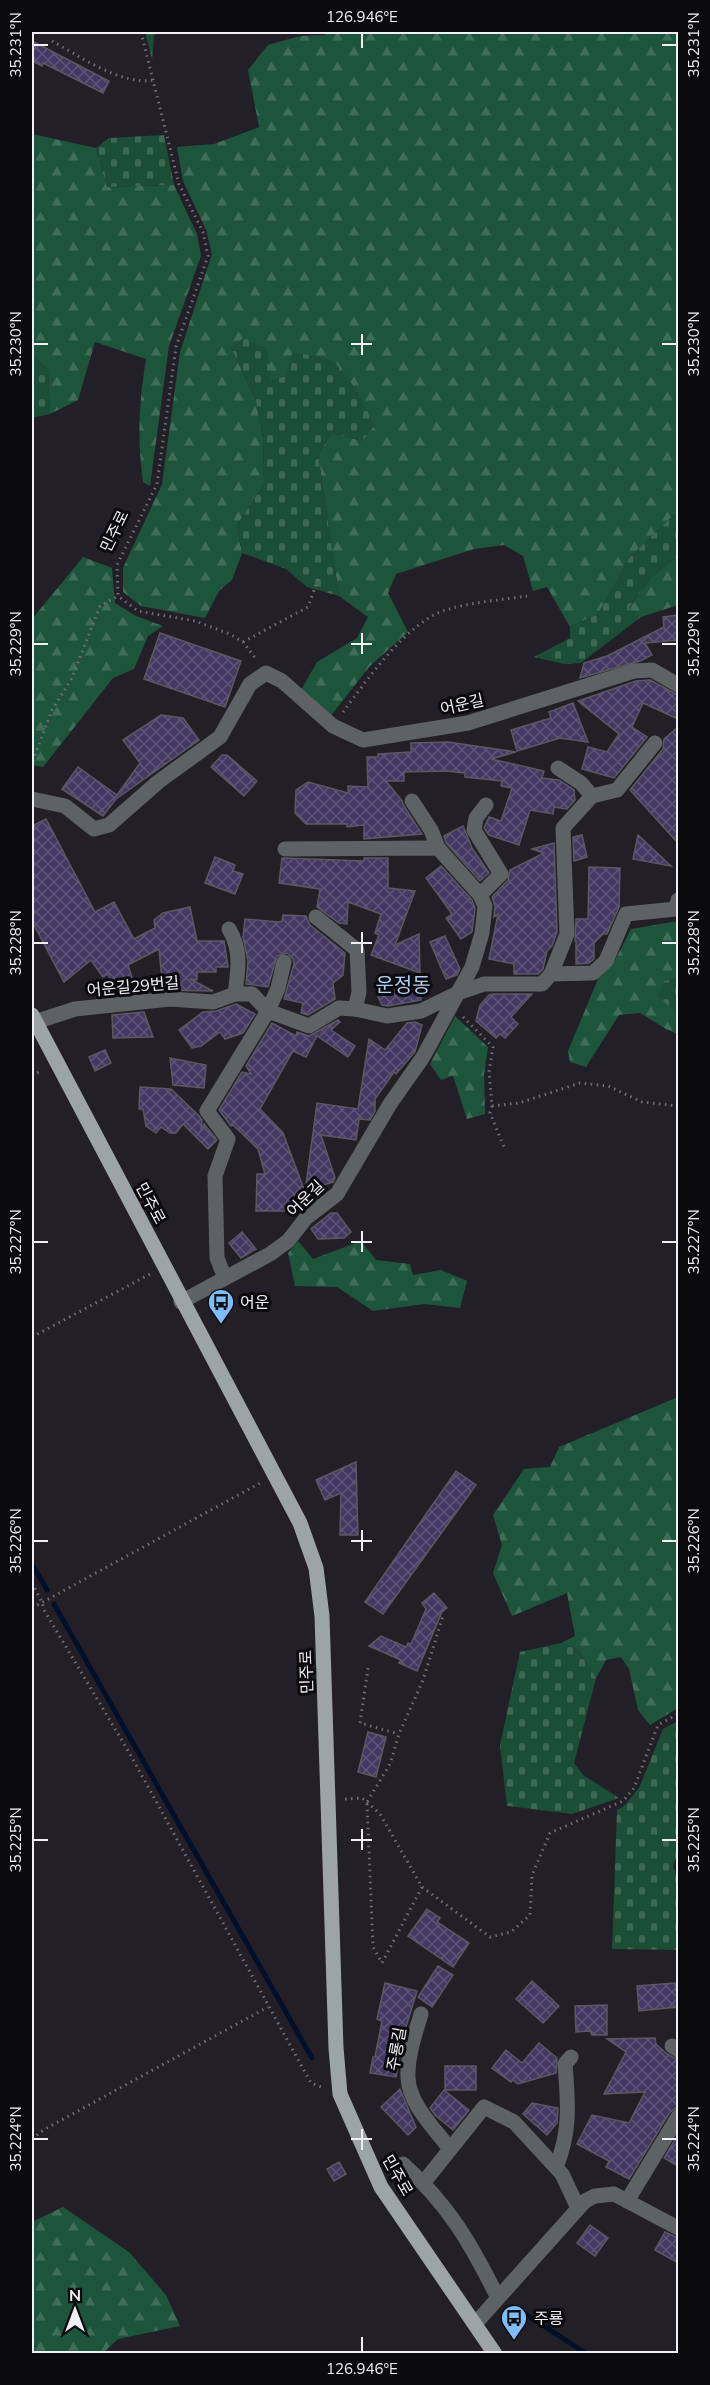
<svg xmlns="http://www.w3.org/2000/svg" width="710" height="2385" font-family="Mulish,'Noto Sans KR',sans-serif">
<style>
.forest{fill:url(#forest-firs)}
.cemetery{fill:url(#cemetery-stones)}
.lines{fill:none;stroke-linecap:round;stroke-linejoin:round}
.stream{stroke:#001028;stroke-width:5}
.building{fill:url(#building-cross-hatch);stroke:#5a5960;stroke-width:1.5}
.path{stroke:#716f74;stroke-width:3;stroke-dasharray:1.5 4.5;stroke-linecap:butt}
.minor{stroke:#5e6264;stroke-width:15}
.major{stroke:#9ca4a7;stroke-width:15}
.ticks{fill:none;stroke:#f0eff3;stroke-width:2}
.labels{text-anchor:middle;stroke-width:6;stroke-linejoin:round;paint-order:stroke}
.street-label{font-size:16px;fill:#f0eff3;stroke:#0b0a0d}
.poi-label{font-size:16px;fill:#f0eff3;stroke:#0b0a0d;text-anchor:start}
.quarter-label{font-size:20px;fill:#b0d1f3;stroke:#0b0a0d}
.neatline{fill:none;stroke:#f0eff3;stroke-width:2}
.ticks-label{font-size:15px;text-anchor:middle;fill:#f0eff3}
</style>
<defs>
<pattern id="forest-firs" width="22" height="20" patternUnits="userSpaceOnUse" patternTransform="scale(1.5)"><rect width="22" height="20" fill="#1d553c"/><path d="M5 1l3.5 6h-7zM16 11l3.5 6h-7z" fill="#3e6e59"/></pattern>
<pattern id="cemetery-stones" width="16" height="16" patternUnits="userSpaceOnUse" patternTransform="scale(1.5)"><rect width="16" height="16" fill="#1b4e37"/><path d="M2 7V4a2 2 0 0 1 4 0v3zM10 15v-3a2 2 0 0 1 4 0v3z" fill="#3c6854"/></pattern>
<pattern id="building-cross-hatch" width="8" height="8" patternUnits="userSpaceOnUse" patternTransform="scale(1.5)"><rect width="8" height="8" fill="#433862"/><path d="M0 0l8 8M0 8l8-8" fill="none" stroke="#5e5579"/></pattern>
</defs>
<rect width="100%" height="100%" fill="#222026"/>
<g class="forest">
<polygon points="325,32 678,32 678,511 630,557 598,614 570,627 547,587 533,591 523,556 504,545 474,549 396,574 388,593 408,632 370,666 329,718 301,690 317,662 357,638 368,617 339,596 318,454 332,433 362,441 286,376 271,381 231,347 256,401 263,438 264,484 237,525 242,553 232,580 219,591 205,618 141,606 123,592 123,568 162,484 180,352 212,254 206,230 183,181 177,147 214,144 259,127 248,70 268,45 300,36 325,35"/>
<path d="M32 134 96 148 107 187 174 185 197 234 201 256 169 346 150 486 143 482C137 437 139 403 146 359L95 342 78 400 50 414 48 370 32 354Z"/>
<polygon points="678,556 678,605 641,617 629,608 652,576"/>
<polygon points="83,557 112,568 115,603 136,616 163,626 148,636 134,669 113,678 43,767 32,765 32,619"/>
<polygon points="678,921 678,978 664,981 675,1013 678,1015 678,1034 666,1029 640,1013 619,1015 586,1067 570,1062 568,1051 598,979 615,960 631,929"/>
<polygon points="455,1016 488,1047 484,1075 485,1114 467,1119 453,1076 441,1080 430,1064"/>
<polygon points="298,1241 313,1259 361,1241 376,1260 410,1264 413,1275 441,1270 467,1281 460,1308 424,1304 373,1311 337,1287 295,1286 288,1253"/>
<polygon points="678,1397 678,1708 650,1725 638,1710 629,1669 621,1657 606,1660 596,1678 579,1650 561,1643 575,1636 567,1593 512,1616 493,1573 502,1545 493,1515 524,1469 550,1467 559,1447"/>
<polygon points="63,2207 129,2252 166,2295 180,2326 118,2339 103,2353 32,2353 32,2222"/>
</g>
<g class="cemetery">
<polygon points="145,32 160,32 154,36 152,59"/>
<polygon points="164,135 174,185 107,187 96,148 109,138"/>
<path d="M244 338 267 349 271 381 286 376 292 354C305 353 327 356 337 365 353 381 365 406 374 426L362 441 332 433 318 454 339 596 307 587 286 569 242 553 237 525 264 484 263 438 256 401 231 347Z"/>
<polygon points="32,354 48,370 50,414 32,418"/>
<polygon points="678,511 678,556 652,576 629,608 641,617 581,663 564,664 534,657 570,638 570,627 598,614 630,557"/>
<polygon points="678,978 678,1015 658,996 664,981"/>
<polygon points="561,1643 579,1650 596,1678 574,1763 583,1775 619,1798 572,1814 507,1806 500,1745 520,1652"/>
<polygon points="678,1721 678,1853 673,1866 678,1879 678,1950 612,1949 617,1810 624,1806 639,1788 663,1729"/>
</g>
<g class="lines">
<g class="stream">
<polyline points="32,1564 47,1590"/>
<polyline points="54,1604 312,2058"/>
<polyline points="519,2310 587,2354"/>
</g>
</g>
<g class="building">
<polygon points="32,41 109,81 103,93 43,63 42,66 32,61"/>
<polygon points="678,615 678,640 645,643 652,655 640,661 580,678 584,663 607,656 664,627 663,617"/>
<polygon points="160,633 241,661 225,707 144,679"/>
<polygon points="650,680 678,695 678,719 643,703 632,727 647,737 614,778 582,769 588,747 607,752 619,734 578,701 636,681"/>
<polygon points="573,703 588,742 560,738 517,751 511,730 551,718 549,712"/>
<polygon points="161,715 183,718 199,740 116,799 103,816 62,789 78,767 117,795 140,763 123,740"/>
<polygon points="678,727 678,843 630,790 663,749 664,739"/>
<polygon points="448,742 516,752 491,759 544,771 542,778 559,780 574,790 575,800 567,809 554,807 553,814 530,810 519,845 489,835 484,828 489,817 501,821 512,788 501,786 502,781 465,777 465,773 446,771 404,772 404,781 386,781 402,801 404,806 422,834 364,839 364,825 347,827 347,824 306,824 295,813 296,790 308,782 348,793 348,786 368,787 367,757 378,757 378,754 411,752 411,743"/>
<polygon points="222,755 227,755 257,781 244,796 211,767"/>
<polygon points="46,819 95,912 114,902 134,939 155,928 154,920 163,913 190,907 197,941 224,941 228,967 216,967 216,972 197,972 197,980 190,979 213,991 163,990 159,949 128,965 137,993 116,995 108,974 103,977 91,960 64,982 32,921 32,826"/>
<polygon points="463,826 472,848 489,873 480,881 446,843 444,836"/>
<polygon points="582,835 587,857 574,861 573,837"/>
<polygon points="638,835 671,866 633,859"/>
<polygon points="554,843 557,932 552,946 547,951 543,969 538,974 514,974 514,964 489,959 498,914 494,917 495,906 492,897 508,880 510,870 544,853 532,849"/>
<polygon points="215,857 235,865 233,871 243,874 235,894 205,883"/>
<polygon points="282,858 364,861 364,858 388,858 388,888 415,891 395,945 419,934 420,973 371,955 379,935 375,933 381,914 348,902 347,924 339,923 317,907 320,889 279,883"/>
<polygon points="441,866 472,900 475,908 472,932 461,939 446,918 452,914 426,878"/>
<polygon points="589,867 620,868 619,907 607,934 603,934 594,943 594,959 589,963 576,964 576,941 575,941 576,919 588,919"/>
<polygon points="283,915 306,916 310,925 345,953 343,975 333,983 335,999 308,1015 301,1013 303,1003 284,999 294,964 293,959 287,953 277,956 268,987 246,984 248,961 243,937 245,919 279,922 282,921"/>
<polygon points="445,936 460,969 457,975 446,979 430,942"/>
<polygon points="420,974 421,1000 388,1006 382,1005 377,994"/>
<polygon points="494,994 532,994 511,1017 518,1024 505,1038 500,1034 496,1038 476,1021 480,1005 489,995"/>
<polygon points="236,1004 255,1014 243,1033 225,1039 220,1032 201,1046 192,1048 179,1030 203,1012 216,1011"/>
<polygon points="144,1012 153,1037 113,1038 112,1015"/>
<polygon points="338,1020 340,1022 331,1030 355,1046 348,1057 317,1036 306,1057 293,1051 260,1109 283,1133 305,1192 317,1103 358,1109 369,1039 385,1050 407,1023 415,1022 422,1025 415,1052 396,1074 394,1072 375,1099 375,1111 370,1120 359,1119 356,1140 321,1135 335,1178 333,1182 323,1185 325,1191 316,1198 292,1206 292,1211 256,1211 257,1174 265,1174 258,1149 233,1125 231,1126 219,1110 242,1072 251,1074 246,1066 272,1023 296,1036 297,1032 309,1036"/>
<polygon points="105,1050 111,1063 95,1071 89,1057"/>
<polygon points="170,1058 206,1065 204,1088 173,1085"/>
<polygon points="140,1087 171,1089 199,1116 202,1120 201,1130 204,1124 217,1140 208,1149 183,1124 176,1133 170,1133 161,1127 156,1133 146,1126 143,1109 139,1109"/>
<polygon points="331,1213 337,1213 351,1232 344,1238 318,1239 311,1229"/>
<polygon points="242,1232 256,1249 241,1258 229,1243"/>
<polygon points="356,1462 358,1535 340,1535 341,1493 325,1500 316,1480"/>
<polygon points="456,1471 476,1485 383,1614 365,1602"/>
<polygon points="434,1593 447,1608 442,1612 417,1671 399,1663 401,1660 369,1646 381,1636 406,1647 408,1643 411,1644 426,1609 422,1603"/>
<polygon points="368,1732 386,1737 376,1777 358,1772"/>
<polygon points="427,1909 440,1918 437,1922 469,1943 453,1967 408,1936"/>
<polygon points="438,1966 453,1975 432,2007 418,1997"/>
<polygon points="532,1981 559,2006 543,2023 516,1999"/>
<polygon points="385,1983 417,1991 405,2030 396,2077 370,2073 373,2057 375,2057 382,2021 377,2019"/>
<polygon points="675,1983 678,2007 639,2011 637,1986"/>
<polygon points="607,2005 607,2035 592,2035 590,2031 576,2032 575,2006"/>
<polygon points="655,2038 656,2044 667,2054 678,2060 678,2107 670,2112 629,2179 606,2167 609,2161 577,2144 592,2115 629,2123 645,2092 604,2094 626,2052 607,2039"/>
<polygon points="539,2043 557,2058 556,2073 518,2084 513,2080 511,2082 492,2068 506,2050 522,2063"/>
<rect x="445" y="2066" width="31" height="24"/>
<polygon points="400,2089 416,2127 408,2135 381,2107"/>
<polygon points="444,2090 469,2110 453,2130 436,2116 430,2108"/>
<polygon points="532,2103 558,2108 557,2123 547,2135 523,2114"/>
<polygon points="678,2135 678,2166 664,2158"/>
<polygon points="339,2162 346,2174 334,2181 327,2169"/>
<polygon points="590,2225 608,2238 595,2256 577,2243"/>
<polygon points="665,2232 678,2238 678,2263 655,2250"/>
</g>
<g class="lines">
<g class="path">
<polyline points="141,32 179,184 203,232 208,256 176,347 157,484 117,565 118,596 138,611 195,621 230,634 243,642 256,659"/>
<path d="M52 41C79 56 122 86 154 80"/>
<polyline points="243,642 308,607 318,579"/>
<path d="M343 712C366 681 408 621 446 610 471 602 501 600 527 596"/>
<polyline points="32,785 33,760 52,710 72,678 100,606 118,596"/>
<polyline points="463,1017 493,1047 489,1072 492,1106 519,1103 580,1083 608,1086 642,1102 678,1106"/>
<polyline points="32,1076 42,1070"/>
<polyline points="492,1106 490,1113 504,1147"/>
<polyline points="32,1337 152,1273"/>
<polyline points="32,1583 42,1602 44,1610 130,1754 311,2083 324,2088"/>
<polyline points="32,1608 262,1482"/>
<polyline points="368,1668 360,1723 399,1734"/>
<polyline points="345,1799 362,1798 367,1802 390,1764 399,1734 423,1680 443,1616"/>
<polygon points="367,1802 380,1814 422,1887 382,1963 373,1947"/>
<polyline points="422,1887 490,1937 511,1932 530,1915 532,1875 550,1833 623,1801 634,1788 658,1725 678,1714"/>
<polyline points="32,2139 45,2129 268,2007"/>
</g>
<g class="minor">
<polyline points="558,768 581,783 592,796"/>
<polyline points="32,799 65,806 94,829 109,825 158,782 220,737 250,684 266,673 282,681 333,726 363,740 468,723 634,671 652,670 678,685"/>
<polyline points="412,801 431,830 438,848"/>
<polyline points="480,895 501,874 474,830 476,818 486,805"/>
<polyline points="316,917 357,950 359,992 355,1009"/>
<path d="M229 929C242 951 238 970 235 994"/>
<polyline points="551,974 567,934 563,828 592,796 617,790 655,743"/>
<polyline points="35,1022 75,1009 170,999 213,1002 235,994 252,994 268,1011 309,1026 339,1008 355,1009 387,1016 421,1011 458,993 484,984 542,984 551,974 593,973 606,961 626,914 676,909 678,900"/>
<polyline points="225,1278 217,1258 215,1176 228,1139 207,1111 268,1011 278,988 284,962"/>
<polyline points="181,1302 270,1254 288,1241 306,1218 337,1194 390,1104 423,1057 472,967 482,933 485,906 480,895 438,848 285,849"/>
<path d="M421 2014C415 2035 407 2056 408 2078 409 2104 435 2129 450 2149"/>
<polyline points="672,2046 678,2050"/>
<path d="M403 2164C449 2205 471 2244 498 2298"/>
<path d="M556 2167C571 2131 568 2102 565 2064L571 2057"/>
<polyline points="424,2182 484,2107 514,2122 562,2174 578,2208"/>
<polyline points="627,2201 678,2117"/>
<polyline points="475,2324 585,2201 595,2196 614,2194 678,2228"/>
</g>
<polyline class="major" points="32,1015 300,1523 316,1568 322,1616 336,2048 340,2094 381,2187 495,2354"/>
</g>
<path class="ticks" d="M362 33V48M33 45H48M662 45H677M362 334V355M33 344H48M351 344H372M662 344H677M362 633V654M33 644H48M351 644H372M662 644H677M362 932V953M33 943H48M351 943H372M662 943H677M362 1231V1252M33 1242H48M351 1242H372M662 1242H677M362 1530V1551M33 1541H48M351 1541H372M662 1541H677M362 1829V1850M33 1840H48M351 1840H372M662 1840H677M362 2129V2150M33 2139H48M351 2139H372M662 2139H677M362 2337V2352"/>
<defs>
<g id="bus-pin" transform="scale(1.35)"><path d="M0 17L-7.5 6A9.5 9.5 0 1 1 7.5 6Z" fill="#7fbdfa" stroke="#0b0a0d"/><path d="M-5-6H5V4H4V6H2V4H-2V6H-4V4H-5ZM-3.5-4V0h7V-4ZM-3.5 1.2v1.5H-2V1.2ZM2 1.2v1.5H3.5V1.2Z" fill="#111"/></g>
</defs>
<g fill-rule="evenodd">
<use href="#bus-pin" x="221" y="1302"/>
<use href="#bus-pin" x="514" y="2318"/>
</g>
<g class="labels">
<g class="street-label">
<text transform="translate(114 531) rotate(-64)" y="6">민주로</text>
<text transform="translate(462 704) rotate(-13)" y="6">어운길</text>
<text transform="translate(133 986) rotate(-5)" y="6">어운길29번길</text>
<text transform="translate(305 1198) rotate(-44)" y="6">어운길</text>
<text transform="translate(151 1203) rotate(62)" y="6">민주로</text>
<text transform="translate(306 1672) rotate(-92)" y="6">민주로</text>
<text transform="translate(396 2049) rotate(-80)" y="6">주룡길</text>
<text transform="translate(398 2175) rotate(60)" y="6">민주로</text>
</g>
<g class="poi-label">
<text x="240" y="1308">어운</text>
<text x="534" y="2324">주룡</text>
</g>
<g class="quarter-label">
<text x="403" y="992">운정동</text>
</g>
</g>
<rect width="710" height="2385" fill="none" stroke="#0b0a0d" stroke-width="66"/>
<g transform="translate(75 2310)" stroke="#0b0a0d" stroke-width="4.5" paint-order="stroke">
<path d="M0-4.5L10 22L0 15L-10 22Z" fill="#f0eff3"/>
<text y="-9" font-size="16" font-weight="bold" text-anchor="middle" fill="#f0eff3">N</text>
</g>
<rect x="33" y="33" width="644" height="2319" class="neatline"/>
<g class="ticks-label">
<text x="362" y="22">126.946°E</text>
<text transform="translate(16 45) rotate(-90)" y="5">35.231°N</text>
<text transform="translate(694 45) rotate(-90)" y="5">35.231°N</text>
<text transform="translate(16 344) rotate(-90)" y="5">35.230°N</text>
<text transform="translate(694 344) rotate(-90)" y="5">35.230°N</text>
<text transform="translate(16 644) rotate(-90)" y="5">35.229°N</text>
<text transform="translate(694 644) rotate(-90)" y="5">35.229°N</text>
<text transform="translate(16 943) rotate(-90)" y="5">35.228°N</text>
<text transform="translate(694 943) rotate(-90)" y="5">35.228°N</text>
<text transform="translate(16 1242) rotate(-90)" y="5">35.227°N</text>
<text transform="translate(694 1242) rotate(-90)" y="5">35.227°N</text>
<text transform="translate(16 1541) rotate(-90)" y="5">35.226°N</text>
<text transform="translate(694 1541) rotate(-90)" y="5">35.226°N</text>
<text transform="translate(16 1840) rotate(-90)" y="5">35.225°N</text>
<text transform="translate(694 1840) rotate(-90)" y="5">35.225°N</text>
<text transform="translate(16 2139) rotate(-90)" y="5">35.224°N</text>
<text transform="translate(694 2139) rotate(-90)" y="5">35.224°N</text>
<text x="362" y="2374">126.946°E</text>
</g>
</svg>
